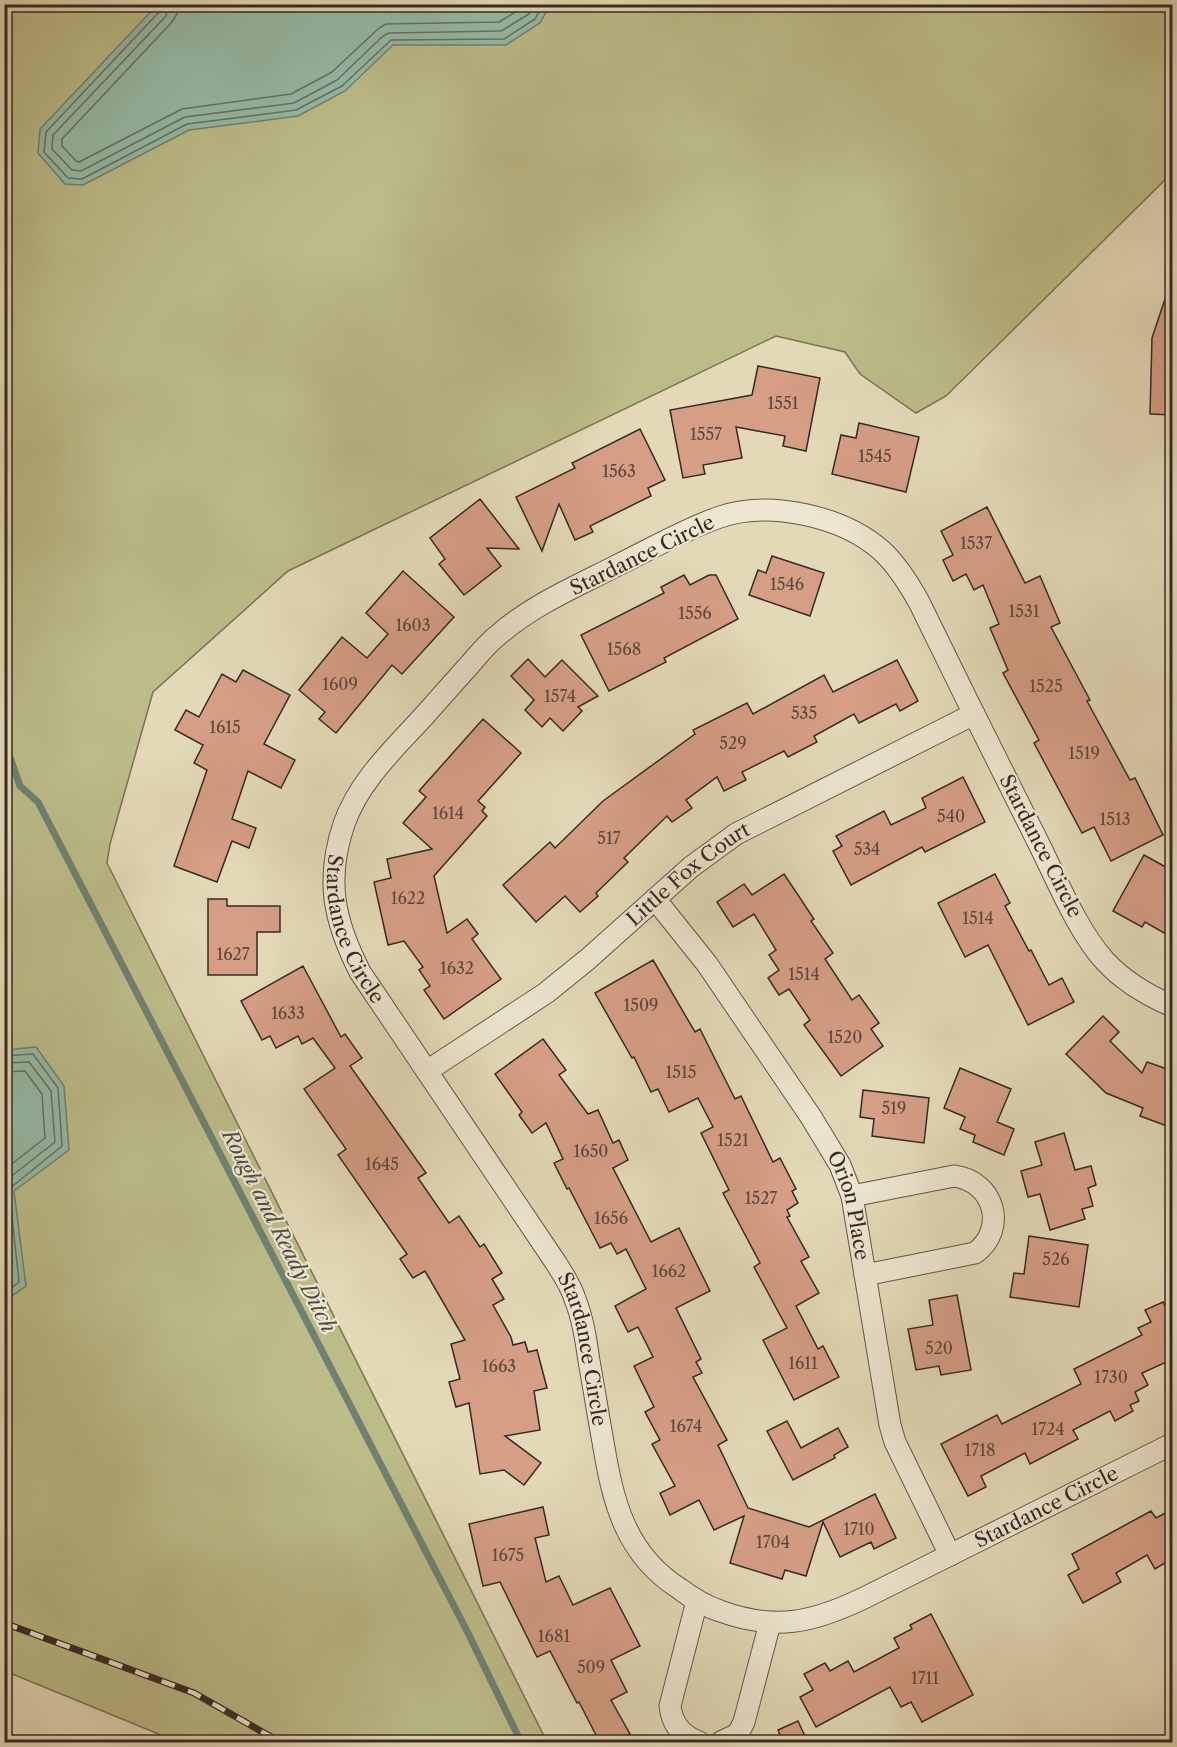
<svg xmlns="http://www.w3.org/2000/svg" width="1177" height="1747" font-family="'Libre Caslon Text',serif">
<style>
.green{fill:#bcbc89;stroke:#7a7356;stroke-width:1.5}
.water{fill:#96bba8;stroke:#708173;stroke-width:1.5}
.lines{fill:none;stroke-linecap:round;stroke-linejoin:round}
.shore{stroke:#667266;stroke-width:1.5}
.stream{stroke:#708173;stroke-width:7}
.building{fill:#d59e85;stroke:#372a24;stroke-width:1.5}
.minor-casing{stroke:#625649;stroke-width:23}
.minor{stroke:#ede6d0;stroke-width:21}
.rail-casing{stroke:#372a24;stroke-width:7}
.rail{stroke:#ede6d0;stroke-width:4.5;stroke-dasharray:14;stroke-linecap:butt}
.labels{text-anchor:middle;stroke-width:4.5;stroke-linejoin:round;paint-order:stroke}
.number-label{font-size:16px;fill:#5e473c}
.street-label{font-size:20px;fill:#372a24;stroke:#ede6d0}
.water-label{font-size:21px;font-style:italic;fill:#4f4e45;stroke:#ede6d0}
</style>
<rect width="100%" height="100%" fill="#e3d9b7"/>
<filter id="stains"><feTurbulence type="fractalNoise" baseFrequency=".00333" numOctaves="4"/><feColorMatrix values="0 0 0 0 .2 0 0 0 0 .09 0 0 0 0 .02 0 0 0 .5 -.17"/></filter>
<radialGradient id="worn" r=".72"><stop offset=".6" stop-color="#630" stop-opacity="0"/><stop offset="1" stop-color="#630" stop-opacity=".3"/></radialGradient>
<polygon class="green" points="4,5 1172,5 1172,173 946,396 916,413 860,374 845,352 776,336 288,571 153,692 110,844 107,863 547,1742 178,1742 5,1671"/>
<g class="water">
<polygon points="158,4 550,4 550,5 540,23 506,45 393,45 345,91 298,116 189,130 83,185 65,184 38,153 40,129"/>
<polygon points="36,1047 64,1086 69,1150 14,1191 26,1286 5,1301 5,1050"/>
</g>
<g class="lines">
<g class="shore">
<polyline points="162,4 160,11 46,132 44,152 68,178 82,179 187,124 296,110 342,86 391,40 504,39 535,19 543,4"/>
<polyline points="169,4 166,16 53,135 52,149 72,170 81,171 185,117 294,103 337,80 383,36 389,33 501,31 529,14 535,4"/>
<polyline points="178,4 177,14 172,22 62,139 62,146 76,161 79,162 182,109 291,94 332,72 378,29 386,24 499,22 522,8 525,4"/>
<polyline points="4,1056 33,1054 58,1088 62,1146 9,1189 19,1282 4,1294"/>
<polyline points="4,1063 29,1062 51,1091 55,1142 4,1182"/>
<polyline points="4,1072 25,1071 42,1094 45,1138 4,1170"/>
<polyline points="4,1224 11,1278 4,1285"/>
</g>
<polyline class="stream" points="4,740 20,786 38,802 468,1633 521,1742"/>
</g>
<g class="building">
<polygon points="1169,287 1173,287 1173,415 1150,414 1152,338"/>
<polygon points="758,366 820,378 806,451 783,446 785,436 736,427 742,458 703,465 705,474 683,478 670,410 752,395"/>
<polygon points="859,423 919,437 906,492 832,474 841,435 856,438"/>
<polygon points="640,429 665,480 648,488 651,496 590,526 593,532 575,540 559,504 542,551 516,497 575,468 572,463"/>
<polygon points="480,499 519,549 487,548 501,566 464,595 439,564 445,559 430,538"/>
<polygon points="987,507 1025,583 1040,576 1060,623 1051,627 1090,700 1087,701 1130,780 1135,778 1163,835 1111,861 1094,827 1082,833 1034,743 1039,740 1003,673 1008,670 990,628 999,624 983,585 974,590 966,574 953,581 943,560 953,555 941,531"/>
<polygon points="772,556 824,573 810,616 749,595 758,570 766,573"/>
<polygon points="403,571 454,617 402,674 392,665 336,733 319,719 325,712 299,690 342,637 367,658 388,634 366,613"/>
<polygon points="684,575 690,585 709,575 716,575 738,619 664,658 666,662 609,691 581,635 664,593 661,587"/>
<polygon points="528,659 545,677 562,660 598,696 578,707 582,711 563,731 550,718 542,727 525,710 534,700 511,676"/>
<polygon points="897,660 918,701 900,711 896,704 859,723 854,714 814,736 817,742 788,757 784,751 742,772 746,780 724,791 717,777 686,800 692,808 672,822 667,816 624,858 628,862 596,893 598,896 580,912 565,896 536,922 503,885 550,842 555,848 603,801 695,734 693,730 747,703 753,714 824,675 833,692"/>
<polygon points="243,670 290,695 264,744 295,760 281,788 248,771 232,819 256,828 249,848 232,841 217,882 174,866 207,770 194,763 203,745 175,730 186,710 199,717 222,674 236,682"/>
<polygon points="483,719 521,753 478,801 485,807 482,811 487,816 434,876 447,933 467,919 478,934 472,939 501,979 444,1019 424,990 430,986 419,970 423,967 404,941 388,945 374,882 391,878 387,859 432,849 403,823 426,797 419,791"/>
<polygon points="963,777 985,822 925,852 922,847 851,885 833,851 842,846 836,836 884,811 891,825 926,808 922,798"/>
<polygon points="1144,855 1173,871 1173,938 1145,922 1142,927 1113,911"/>
<polygon points="784,874 814,919 811,921 833,953 825,959 852,1000 859,995 879,1023 871,1029 883,1046 841,1076 804,1025 810,1020 789,989 779,995 768,978 779,970 769,955 776,950 754,914 733,927 717,902 744,884 752,895"/>
<polygon points="995,874 1010,903 1005,906 1029,951 1031,950 1049,985 1062,978 1074,1002 1028,1025 988,945 965,957 938,903"/>
<polygon points="208,899 227,899 227,906 280,906 280,932 257,932 257,975 208,975"/>
<polygon points="653,960 695,1032 700,1029 735,1099 741,1096 773,1162 780,1158 796,1189 792,1191 798,1203 787,1210 790,1216 787,1217 809,1257 801,1261 819,1293 796,1306 818,1349 823,1346 839,1377 794,1400 763,1340 787,1328 754,1267 760,1263 723,1193 729,1190 701,1133 713,1127 698,1098 669,1112 658,1089 651,1092 634,1057 632,1058 595,993"/>
<polygon points="303,966 341,1037 345,1034 362,1058 350,1066 426,1173 418,1178 449,1223 459,1216 480,1247 484,1244 502,1273 492,1279 504,1299 493,1305 511,1337 513,1345 525,1342 528,1352 537,1350 547,1388 534,1391 540,1430 505,1436 541,1463 524,1485 504,1470 480,1474 469,1403 456,1407 449,1382 460,1379 451,1344 465,1340 425,1271 413,1278 400,1259 407,1254 338,1155 346,1149 304,1089 335,1068 313,1038 302,1044 298,1036 276,1048 270,1036 262,1040 241,1001"/>
<polygon points="1103,1016 1119,1032 1110,1041 1142,1073 1147,1062 1173,1071 1173,1112 1167,1126 1140,1116 1143,1108 1106,1093 1066,1054"/>
<polygon points="543,1039 566,1070 559,1075 588,1114 598,1110 613,1143 619,1140 628,1160 613,1168 651,1242 679,1228 710,1291 676,1308 701,1359 696,1362 702,1373 693,1377 727,1440 718,1445 748,1508 809,1527 875,1494 896,1538 874,1549 871,1542 840,1557 823,1522 806,1576 785,1570 782,1579 730,1563 744,1516 714,1530 699,1500 670,1515 660,1493 675,1486 652,1444 660,1440 645,1412 654,1407 634,1366 653,1357 638,1327 628,1332 615,1306 646,1289 626,1249 617,1254 611,1243 600,1248 569,1188 567,1189 554,1163 563,1159 546,1123 532,1133 519,1115 522,1112 495,1074"/>
<polygon points="960,1068 1011,1089 997,1122 1014,1129 1004,1155 973,1142 975,1135 960,1129 965,1117 944,1108"/>
<polygon points="863,1090 929,1098 924,1143 872,1136 874,1119 860,1117"/>
<polygon points="1064,1133 1075,1170 1091,1166 1096,1185 1088,1188 1093,1206 1082,1209 1085,1219 1050,1230 1040,1194 1028,1197 1021,1171 1042,1165 1035,1142"/>
<polygon points="1029,1236 1088,1245 1079,1307 1010,1297 1014,1273 1024,1274"/>
<polygon points="957,1295 971,1370 941,1375 939,1366 916,1370 908,1329 933,1325 929,1300"/>
<polygon points="1163,1302 1165,1306 1173,1303 1173,1359 1142,1373 1148,1385 1135,1392 1139,1401 1130,1405 1133,1411 1115,1421 1110,1411 1073,1430 1078,1439 1030,1464 1025,1453 981,1476 986,1487 968,1496 941,1444 997,1415 1002,1424 1081,1384 1074,1369 1142,1335 1138,1328 1151,1322 1145,1310"/>
<polygon points="787,1421 801,1448 838,1428 848,1447 834,1455 835,1458 793,1480 767,1431"/>
<polygon points="543,1507 549,1535 535,1538 546,1582 559,1576 573,1605 610,1588 640,1646 611,1660 627,1692 611,1700 630,1734 614,1743 600,1743 579,1702 577,1703 550,1651 537,1657 500,1582 483,1586 469,1524"/>
<polygon points="1173,1509 1173,1558 1155,1569 1147,1555 1116,1573 1121,1582 1083,1603 1068,1575 1079,1569 1072,1554 1151,1511 1156,1518"/>
<polygon points="931,1614 973,1695 922,1722 911,1702 901,1707 890,1687 816,1727 800,1697 813,1690 804,1674 825,1663 830,1671 848,1661 854,1672 899,1648 894,1638 912,1629 910,1625"/>
<polygon points="798,1721 808,1743 783,1743 778,1730"/>
</g>
<g class="lines">
<g class="minor-casing">
<g id="minor">
<path id="s1" d="M655 899 707 964 811 1117 840 1165 852 1196 890 1425 895 1442 950 1555"/>
<path id="s2" d="M1172 1006C1147 995 1124 982 1105 961 1078 932 1056 878 1038 842 998 763 958 682 919 602 909 584 897 565 882 551 843 516 769 500 720 517 685 529 651 549 618 565 577 586 532 605 497 636 488 643 480 653 472 662 456 680 440 698 424 716 394 749 359 781 344 824 325 880 334 921 360 972L556 1263C563 1274 571 1286 575 1299 583 1319 586 1340 589 1361 594 1388 598 1415 603 1442 613 1502 625 1554 680 1589 692 1598 705 1606 720 1611 775 1631 812 1623 864 1598L1172 1444"/>
<path id="s3" d="M427 1071 546 993 588 959 691 867 736 834 974 714"/>
<path d="M852 1196 954 1176C994 1181 1008 1229 975 1253L865 1275"/>
<path d="M697 1601 670 1706C672 1724 682 1736 699 1742"/>
<polyline points="721,1742 738,1734 744,1722 770,1623"/>
</g>
</g>
<use href="#minor" class="minor"/>
<g class="rail-casing">
<polyline id="rail" points="4,1623 194,1693 280,1742"/>
</g>
<use href="#rail" class="rail"/>
</g>
<g class="labels">
<g class="number-label">
<text x="783" y="409">1551</text>
<text x="706" y="440">1557</text>
<text x="875" y="462">1545</text>
<text x="619" y="477">1563</text>
<text x="976" y="549">1537</text>
<text x="787" y="590">1546</text>
<text x="1024" y="617">1531</text>
<text x="695" y="619">1556</text>
<text x="413" y="631">1603</text>
<text x="624" y="655">1568</text>
<text x="340" y="690">1609</text>
<text x="1046" y="692">1525</text>
<text x="560" y="702">1574</text>
<text x="804" y="719">535</text>
<text x="225" y="733">1615</text>
<text x="733" y="749">529</text>
<text x="1084" y="759">1519</text>
<text x="448" y="819">1614</text>
<text x="951" y="822">540</text>
<text x="1115" y="825">1513</text>
<text x="609" y="844">517</text>
<text x="867" y="855">534</text>
<text x="408" y="904">1622</text>
<text x="978" y="924">1514</text>
<text x="233" y="960">1627</text>
<text x="457" y="974">1632</text>
<text x="804" y="980">1514</text>
<text x="641" y="1011">1509</text>
<text x="288" y="1019">1633</text>
<text x="845" y="1043">1520</text>
<text x="681" y="1078">1515</text>
<text x="894" y="1114">519</text>
<text x="733" y="1146">1521</text>
<text x="591" y="1157">1650</text>
<text x="382" y="1170">1645</text>
<text x="761" y="1204">1527</text>
<text x="611" y="1224">1656</text>
<text x="1056" y="1265">526</text>
<text x="669" y="1277">1662</text>
<text x="939" y="1354">520</text>
<text x="803" y="1369">1611</text>
<text x="499" y="1372">1663</text>
<text x="1111" y="1383">1730</text>
<text x="686" y="1432">1674</text>
<text x="1048" y="1435">1724</text>
<text x="980" y="1456">1718</text>
<text x="859" y="1535">1710</text>
<text x="773" y="1548">1704</text>
<text x="508" y="1561">1675</text>
<text x="554" y="1642">1681</text>
<text x="591" y="1673">509</text>
<text x="925" y="1684">1711</text>
</g>
<g class="street-label">
<text transform="translate(642 555) rotate(-26)" y="7">Stardance Circle</text>
<text transform="translate(1041 846) rotate(63)" y="7">Stardance Circle</text>
<text dy="7" stroke="none"><textPath href="#s3" startOffset="328">Little Fox Court</textPath></text>
<text dy="7" stroke="none"><textPath href="#s2" startOffset="1329">Stardance Circle</textPath></text>
<text dy="7" stroke="none"><textPath href="#s1" startOffset="366">Orion Place</textPath></text>
<text dy="7" stroke="none"><textPath href="#s2" startOffset="1815">Stardance Circle</textPath></text>
<text dy="7" stroke="none"><textPath href="#s2" startOffset="2481">Stardance Circle</textPath></text>
</g>
<g class="water-label">
<text transform="translate(279 1231) rotate(63)" y="7">Rough and Ready Ditch</text>
</g>
</g>
<rect width="1177" height="1747" fill="none" stroke="#e3d9b7" stroke-width="24"/>
<rect x="6" y="6" width="1165" height="1735" fill="none" stroke="#372a24" stroke-width="3"/>
<rect x="12" y="12" width="1153" height="1723" fill="none" stroke="#372a24" stroke-width="1.5"/>
<rect width="100%" height="100%" filter="url(#stains)"/>
<rect width="100%" height="100%" fill="url(#worn)"/>
</svg>
